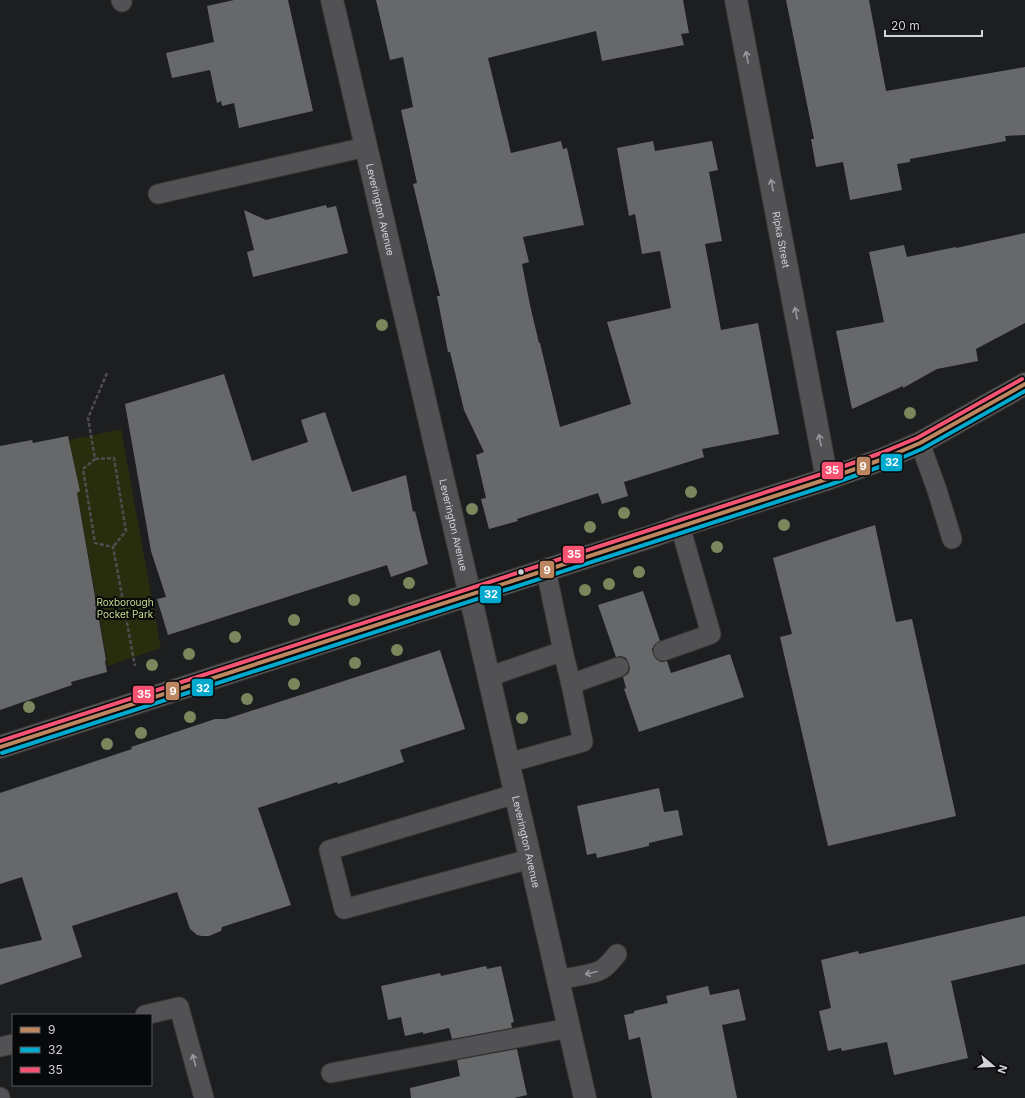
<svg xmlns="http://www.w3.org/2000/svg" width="1025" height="1098" font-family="Inter,sans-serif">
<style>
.green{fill:#272d0d}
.building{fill:#67686a}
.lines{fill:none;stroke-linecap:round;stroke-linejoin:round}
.service-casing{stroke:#38393a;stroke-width:21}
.minor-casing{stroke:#38393a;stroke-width:24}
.tertiary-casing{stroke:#38393a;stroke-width:24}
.secondary-casing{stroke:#38393a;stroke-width:24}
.path{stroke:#4e4e50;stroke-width:2.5;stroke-dasharray:4 2;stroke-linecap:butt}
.service{stroke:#525254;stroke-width:19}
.minor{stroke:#525254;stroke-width:22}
.tertiary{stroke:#525254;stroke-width:22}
.secondary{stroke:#565454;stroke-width:22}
.bus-1-casing{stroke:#070809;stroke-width:7}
.bus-2-casing{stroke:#070809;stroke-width:7}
.bus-3-casing{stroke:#070809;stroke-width:7}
.bus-1{stroke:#bb8660;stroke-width:4}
.bus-2{stroke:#00a9ce;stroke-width:4}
.bus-3{stroke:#f65372;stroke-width:4}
.tree{fill:#7c865c}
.oneway{stroke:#98999c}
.bus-dot{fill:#d2d3d6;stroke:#070809;stroke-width:1.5}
.labels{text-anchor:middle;stroke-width:4;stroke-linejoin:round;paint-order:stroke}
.street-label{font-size:10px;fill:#d2d3d6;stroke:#070809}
.park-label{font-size:10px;fill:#cadc8e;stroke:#070809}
.line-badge{stroke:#070809;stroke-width:1.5}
.badge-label{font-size:11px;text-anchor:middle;font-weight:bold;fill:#fff}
</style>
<rect width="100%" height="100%" fill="#1d1e20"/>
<polygon class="green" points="121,429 161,648 108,666 77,493 80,491 69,440"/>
<g class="building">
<polygon points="234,0 288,0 313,111 239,128 234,103 222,106 221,101 217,103 210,70 172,78 166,53 214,42 207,6"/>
<polygon points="376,0 683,0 689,33 681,34 684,45 602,61 596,31 488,58 511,153 561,141 563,149 567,148 584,225 523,237 529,262 522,264 530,305 539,343 540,343 560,427 631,404 607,322 671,308 660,251 642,254 635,214 629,216 617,148 653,141 655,151 712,141 718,170 709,172 722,241 705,244 721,330 758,323 779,434 702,449 704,457 624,482 628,496 602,504 598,493 517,519 518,521 489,529 481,499 486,498 476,455 484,452 464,410 450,352 448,352 437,296 440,296 413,184 417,183 401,110 413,107 403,57 390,60"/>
<polygon points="786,0 869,0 886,91 1025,67 1025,135 1005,136 1006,141 910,159 910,162 897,164 902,190 850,200 843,162 816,167 811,139 814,139"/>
<polygon points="326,205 327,208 336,206 348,253 253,277 247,252 254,250 244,210 266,220"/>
<polygon points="1025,233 1025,323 976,349 978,361 937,369 903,388 903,386 852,409 836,331 884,322 869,252 904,245 907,257 956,247 956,248"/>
<polygon points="224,374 252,461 308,442 301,420 325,412 352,492 406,475 413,512 415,511 428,564 391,577 387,565 168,635 157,599 166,597 151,551 125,404"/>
<polygon points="68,436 80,491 77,493 106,660 105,661 107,672 71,682 72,685 0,710 0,446 32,440 33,443"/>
<polygon points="875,525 896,622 912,619 956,816 828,846 780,637 792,634 773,558"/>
<polygon points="643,591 660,641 655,644 652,649 653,654 656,659 661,662 667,661 671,673 730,654 744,697 639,732 624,689 626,688 623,677 628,674 630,669 629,664 626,658 621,656 616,657 598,605"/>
<polygon points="440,650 465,729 400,750 404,762 338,784 337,782 258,808 291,905 222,927 221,931 209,936 202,936 197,935 190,929 177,892 72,926 82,957 0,985 0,949 42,940 22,877 0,884 0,793 132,749 131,747 215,719 226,719"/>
<polygon points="659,788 664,812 678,810 683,835 649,843 649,846 597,858 596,853 587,855 577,806"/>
<polygon points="1025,916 1025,964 951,981 968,1058 894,1075 887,1042 842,1051 841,1048 828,1051 819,1011 831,1008 821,960 858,951 859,954"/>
<polygon points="486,966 487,969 501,966 514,1022 511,1023 512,1028 452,1039 449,1028 423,1034 423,1032 405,1036 401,1017 388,1020 381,986 440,973 441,976"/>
<polygon points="708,986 710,995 739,989 746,1020 722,1025 737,1098 652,1098 640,1037 629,1040 624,1015 634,1013 634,1011 668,1003 666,996"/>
<polygon points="517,1049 527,1095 514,1098 411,1098 410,1088 460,1076 457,1060"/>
</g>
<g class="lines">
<g class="service-casing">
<g id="service">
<polyline points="121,0 122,2"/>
<polyline points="158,194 366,147"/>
<polyline points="920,443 937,490 952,539"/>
<polyline points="563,651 571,684 619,667"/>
<polyline points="663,651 711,634 680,526"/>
<polyline points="488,677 563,651 546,570"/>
<polyline points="508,763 583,742 571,684"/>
<polyline points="515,794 329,850 344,909 530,859"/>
<path d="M557 980C570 977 595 975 604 968 609 964 613 959 617 954"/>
<polyline points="145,1015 179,1007 204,1098"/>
<polyline points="0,1047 13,1044"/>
<polyline points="331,1073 569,1028"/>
<polyline points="0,1097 0,1098"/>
</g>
</g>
<g class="minor-casing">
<g id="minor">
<path id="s1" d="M736 0 827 479"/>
<path id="s2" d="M470 595 585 1098"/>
</g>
</g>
<g class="tertiary-casing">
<g id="tertiary">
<path id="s3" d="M332 0 470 595"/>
</g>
</g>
<g class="secondary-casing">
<polyline id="secondary" points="0,747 546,570 656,535 680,526 827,479 883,459 920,443 1025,384"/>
</g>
<g class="path">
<polyline points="107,373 88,418 95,459 83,469 95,543 113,547 135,666"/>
<polyline points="95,459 114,458 126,531 113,547"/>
</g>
<use href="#service" class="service"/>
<use href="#minor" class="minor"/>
<use href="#tertiary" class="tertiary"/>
<use href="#secondary" class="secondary"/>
<g class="bus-1-casing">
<polyline id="bus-1" points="0,747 827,479 883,459 920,443 1025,384"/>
</g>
<g class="bus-2-casing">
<polyline id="bus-2" points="2,753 829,485 885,465 922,449 1025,391"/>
</g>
<g class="bus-3-casing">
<polyline id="bus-3" points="0,741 825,473 881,453 917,438 1022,379"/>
</g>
<use href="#bus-1" class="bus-1"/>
<use href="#bus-2" class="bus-2"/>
<use href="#bus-3" class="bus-3"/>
</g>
<g class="tree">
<circle cx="382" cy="325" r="6"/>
<circle cx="910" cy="413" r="6"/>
<circle cx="691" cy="492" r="6"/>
<circle cx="472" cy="509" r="6"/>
<circle cx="624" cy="513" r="6"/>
<circle cx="784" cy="525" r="6"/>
<circle cx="590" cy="527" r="6"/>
<circle cx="717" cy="547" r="6"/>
<circle cx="639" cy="572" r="6"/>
<circle cx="409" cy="583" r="6"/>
<circle cx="609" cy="584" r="6"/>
<circle cx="585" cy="590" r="6"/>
<circle cx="354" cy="600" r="6"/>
<circle cx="294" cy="620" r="6"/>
<circle cx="235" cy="637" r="6"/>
<circle cx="397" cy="650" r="6"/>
<circle cx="189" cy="654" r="6"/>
<circle cx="355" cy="663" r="6"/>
<circle cx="152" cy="665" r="6"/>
<circle cx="294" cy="684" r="6"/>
<circle cx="247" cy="699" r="6"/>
<circle cx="29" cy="707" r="6"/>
<circle cx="190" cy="717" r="6"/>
<circle cx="522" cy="718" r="6"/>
<circle cx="141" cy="733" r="6"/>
<circle cx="107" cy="744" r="6"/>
</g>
<defs><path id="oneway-shaft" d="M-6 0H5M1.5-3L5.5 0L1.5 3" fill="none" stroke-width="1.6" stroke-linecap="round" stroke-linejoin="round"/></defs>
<g class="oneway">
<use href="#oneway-shaft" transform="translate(747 57) rotate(-101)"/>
<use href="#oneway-shaft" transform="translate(772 185) rotate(-101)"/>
<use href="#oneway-shaft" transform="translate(796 313) rotate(-101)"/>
<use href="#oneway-shaft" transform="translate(820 440) rotate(-101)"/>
<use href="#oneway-shaft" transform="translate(591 973) rotate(166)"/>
<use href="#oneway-shaft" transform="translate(194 1060) rotate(-105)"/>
</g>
<circle class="bus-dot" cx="521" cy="572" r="3.5"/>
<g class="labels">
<g class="street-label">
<text dy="4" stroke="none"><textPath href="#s3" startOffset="215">Leverington Avenue</textPath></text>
<text dy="4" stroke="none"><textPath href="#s1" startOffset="244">Ripka Street</textPath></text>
<text dy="4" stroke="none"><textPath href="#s3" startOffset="539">Leverington Avenue</textPath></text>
<text dy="4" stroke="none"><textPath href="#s2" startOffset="253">Leverington Avenue</textPath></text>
</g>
<g class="park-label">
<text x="125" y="606">Roxborough<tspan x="125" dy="12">Pocket Park</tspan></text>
</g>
</g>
<g class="line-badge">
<rect x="880" y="453" width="23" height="19" rx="4" fill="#00a9ce"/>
<rect x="856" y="456" width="15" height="20" rx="4" fill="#bb8660"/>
<rect x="821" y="461" width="23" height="19" rx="4" fill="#f65372"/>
<rect x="562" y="545" width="23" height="19" rx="4" fill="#f65372"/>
<rect x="539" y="560" width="16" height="19" rx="4" fill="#bb8660"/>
<rect x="479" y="585" width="23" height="19" rx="4" fill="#00a9ce"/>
<rect x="191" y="678" width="23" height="19" rx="4" fill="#00a9ce"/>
<rect x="165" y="681" width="15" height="20" rx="4" fill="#bb8660"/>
<rect x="132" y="685" width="23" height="19" rx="4" fill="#f65372"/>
</g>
<g class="badge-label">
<text x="892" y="466">32</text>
<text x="863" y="470">9</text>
<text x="832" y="474">35</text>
<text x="574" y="558">35</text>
<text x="547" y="574">9</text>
<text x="491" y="598">32</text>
<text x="203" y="692">32</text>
<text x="173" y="695">9</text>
<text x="144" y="698">35</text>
</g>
<rect x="12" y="1014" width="140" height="72" fill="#070809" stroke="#58595b"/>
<rect x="20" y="1027" width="20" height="6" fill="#bb8660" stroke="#58595b"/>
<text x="48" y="1034" font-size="12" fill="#d2d3d6">9</text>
<rect x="20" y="1047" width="20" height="6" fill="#00a9ce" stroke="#58595b"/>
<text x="48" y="1054" font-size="12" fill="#d2d3d6">32</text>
<rect x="20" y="1067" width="20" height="6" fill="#f65372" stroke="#58595b"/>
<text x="48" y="1074" font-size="12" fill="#d2d3d6">35</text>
<g transform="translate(993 1066) rotate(109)" stroke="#070809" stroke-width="3" paint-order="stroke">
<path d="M0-3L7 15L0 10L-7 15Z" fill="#d2d3d6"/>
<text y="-6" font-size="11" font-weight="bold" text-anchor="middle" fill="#d2d3d6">N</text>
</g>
<path d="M885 30v6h97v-6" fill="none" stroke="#d2d3d6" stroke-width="2"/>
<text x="891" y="30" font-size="12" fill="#d2d3d6" stroke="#070809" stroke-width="3" paint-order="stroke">20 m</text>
</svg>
